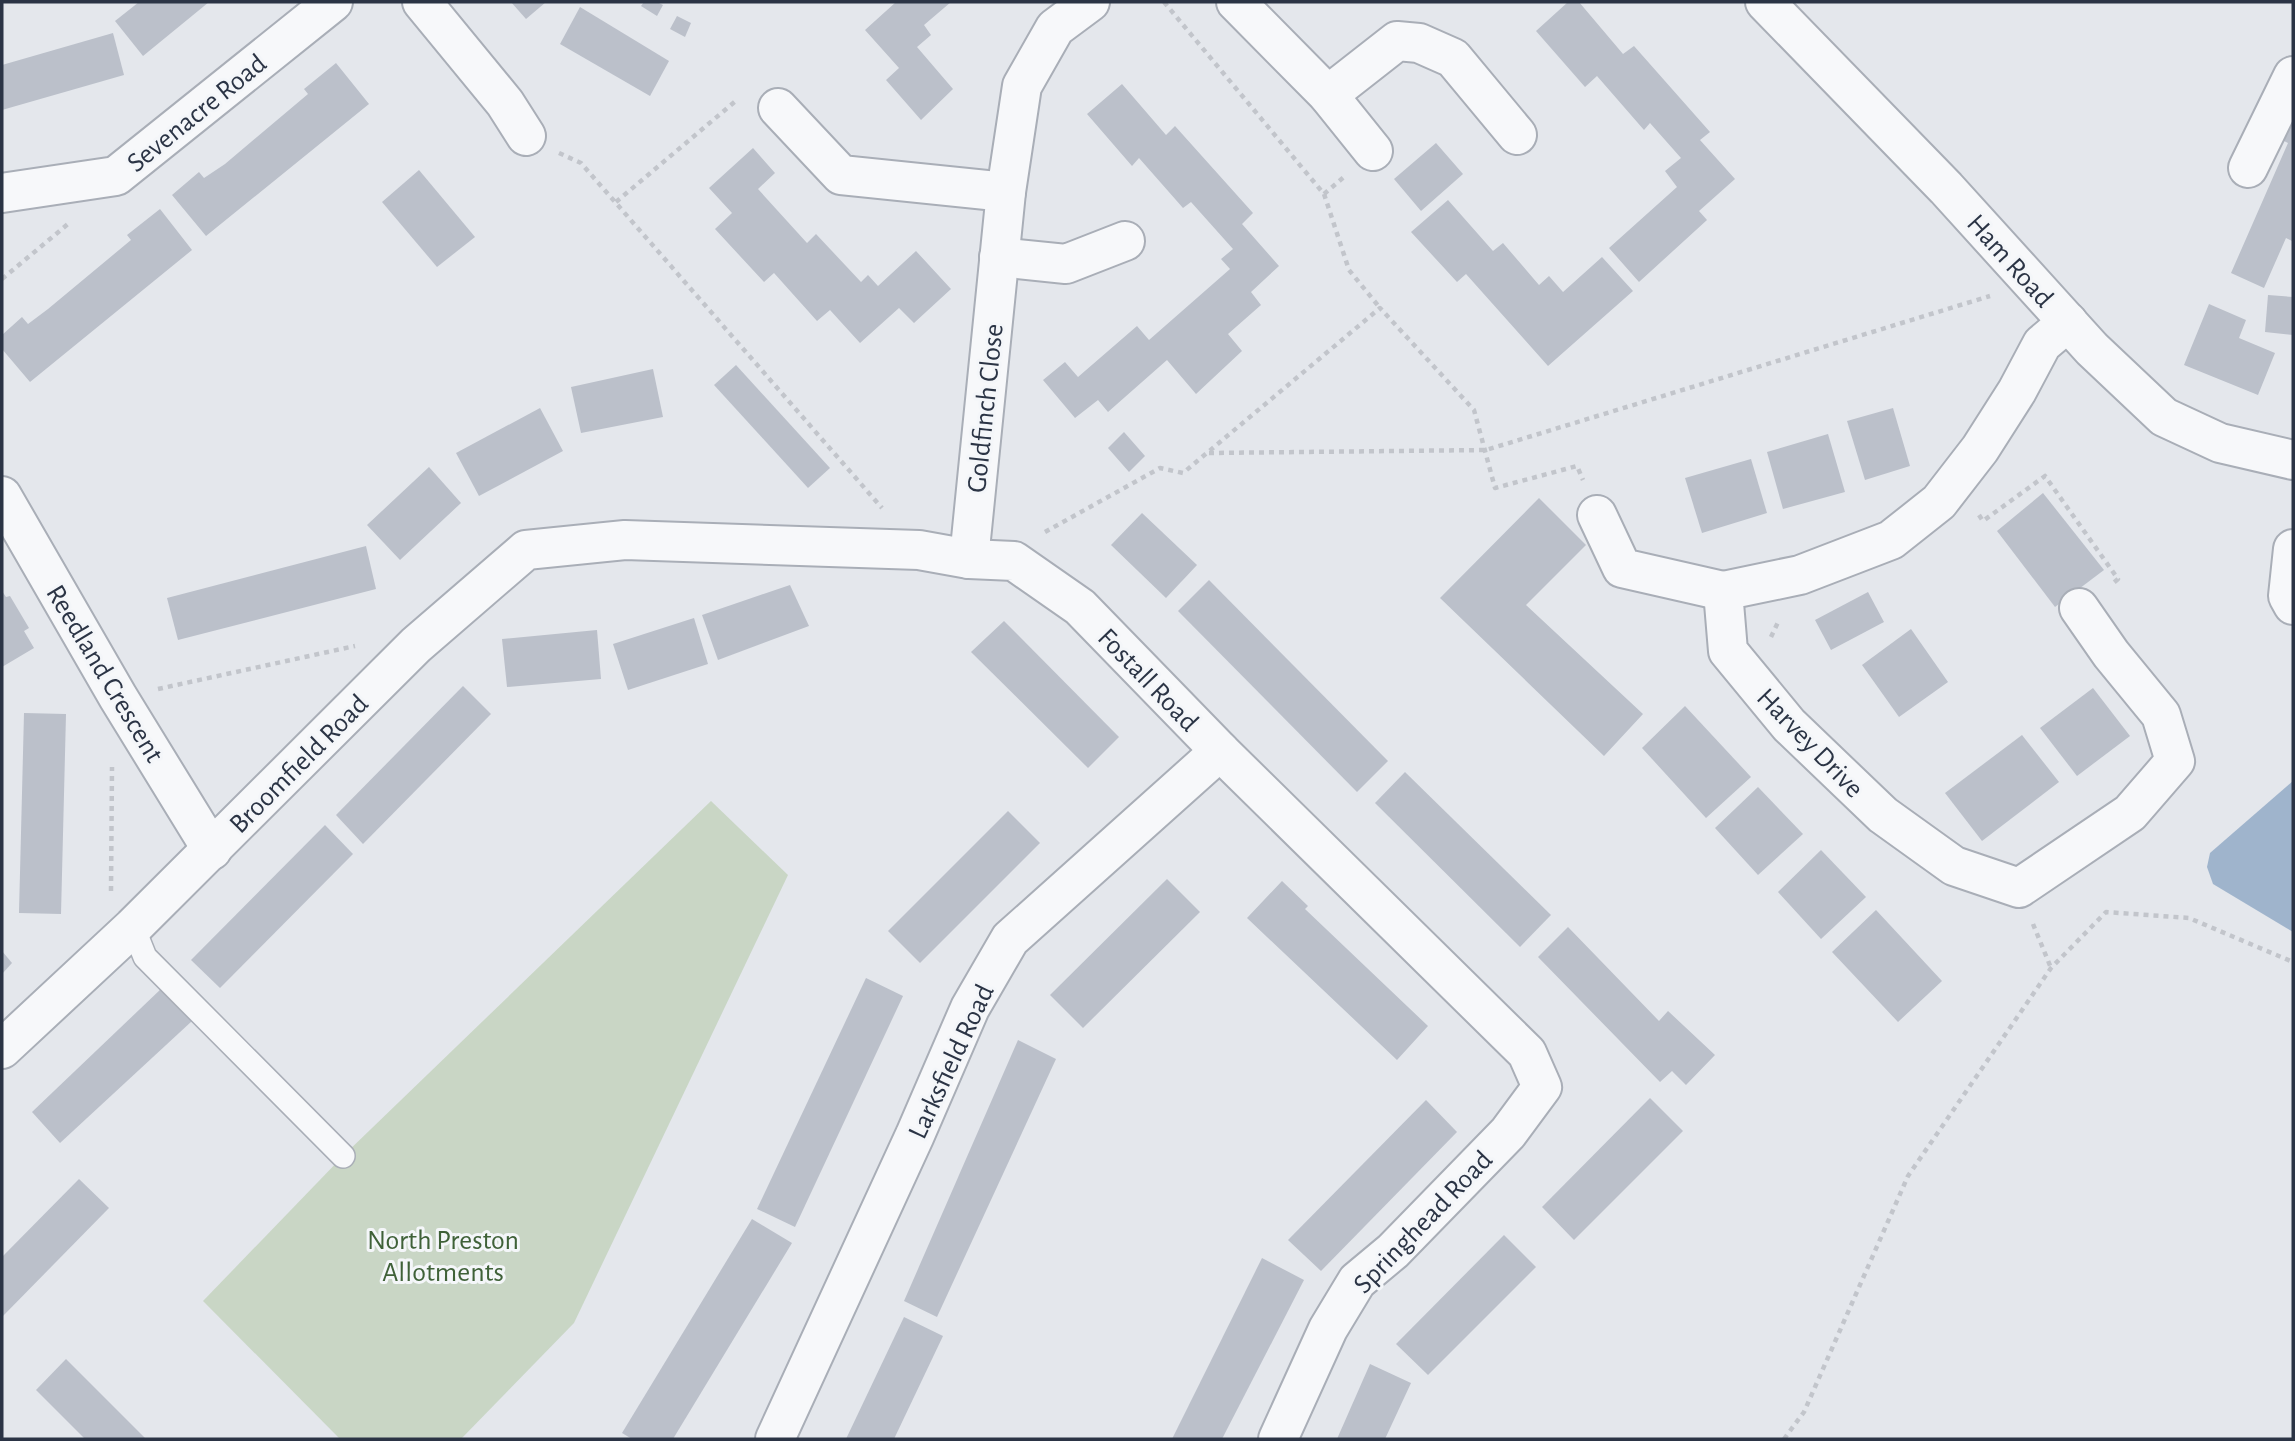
<svg xmlns="http://www.w3.org/2000/svg" width="2295" height="1441" font-family="'Alegreya Sans',sans-serif">
<style>
.green{fill:#c9d6c5}
.water{fill:#9fb4cc}
.building{fill:#bbc0ca}
.lines{fill:none;stroke-linecap:round;stroke-linejoin:round}
.lane-casing{stroke:#a9aeb7;stroke-width:26}
.street-casing{stroke:#a9aeb7;stroke-width:42}
.path{stroke:#c2c5cb;stroke-width:4.5;stroke-dasharray:5 5;stroke-linecap:butt}
.lane{stroke:#f7f8fa;stroke-width:23}
.street{stroke:#f7f8fa;stroke-width:38}
.labels{text-anchor:middle;stroke-width:6;stroke-linejoin:round;paint-order:stroke}
.street-label{font-size:28px;fill:#2b3445;stroke:#f4f6f9}
.park-label{font-size:28px;fill:#3f6138;stroke:#f4f6f9}
</style>
<rect width="100%" height="100%" fill="#e4e7ec"/>
<polygon class="green" points="711,801 788,875 574,1323 461,1439 340,1439 203,1301 343,1156"/>
<polygon class="water" points="2293,781 2293,932 2213,884 2207,867 2210,853"/>
<g class="building">
<polygon points="139,2 209,2 143,56 115,21"/>
<polygon points="511,2 546,2 526,19"/>
<polygon points="644,2 657,2 663,5 657,16 641,6"/>
<polygon points="896,2 951,2 924,25 931,35 917,47 953,89 921,120 886,80 899,68 865,30"/>
<polygon points="1568,2 1579,2 1623,54 1634,46 1710,132 1700,140 1735,179 1699,211 1707,220 1639,282 1609,248 1677,187 1665,171 1681,158 1650,123 1644,130 1597,76 1585,87 1536,31"/>
<polygon points="580,7 669,61 650,96 560,44"/>
<polygon points="677,16 691,23 685,37 670,29"/>
<polygon points="113,33 124,75 2,110 2,65"/>
<polygon points="336,63 369,104 206,236 172,195 199,172 204,178 225,164 308,94 304,89"/>
<polygon points="1122,84 1166,135 1175,126 1253,213 1242,224 1279,266 1251,292 1261,305 1228,334 1242,351 1196,394 1167,360 1108,412 1098,400 1075,418 1043,380 1065,362 1078,377 1137,326 1149,340 1230,269 1221,259 1233,249 1191,202 1183,208 1139,158 1132,166 1087,114"/>
<polygon points="2293,114 2293,238 2292,241 2286,238 2264,288 2231,273 2288,143 2282,140"/>
<polygon points="1436,143 1463,174 1421,211 1394,179"/>
<polygon points="753,148 775,173 758,189 807,243 816,234 861,282 868,275 878,286 916,251 951,289 914,323 899,308 860,343 830,310 817,321 774,273 764,282 715,229 732,213 709,188"/>
<polygon points="419,170 475,237 437,267 382,202"/>
<polygon points="1448,200 1493,251 1503,243 1539,285 1549,276 1563,292 1602,257 1633,291 1548,366 1466,274 1457,282 1411,232"/>
<polygon points="160,209 192,250 30,382 2,349 2,335 22,317 28,324 48,309 131,240 127,235"/>
<polygon points="2268,295 2293,297 2293,335 2265,332"/>
<polygon points="2209,304 2246,320 2239,338 2275,353 2258,395 2184,365"/>
<polygon points="736,365 830,468 808,488 714,385"/>
<polygon points="653,369 663,417 581,433 571,387"/>
<polygon points="540,408 563,451 479,496 456,453"/>
<polygon points="1893,408 1910,466 1865,480 1847,421"/>
<polygon points="1124,432 1145,456 1129,472 1108,448"/>
<polygon points="1828,434 1845,492 1783,509 1767,452"/>
<polygon points="1751,459 1767,513 1702,533 1685,478"/>
<polygon points="429,467 461,503 400,560 367,525"/>
<polygon points="2043,493 2104,570 2055,607 1997,531"/>
<polygon points="1539,498 1586,545 1526,605 1643,714 1604,756 1440,598"/>
<polygon points="1142,513 1197,565 1166,598 1111,545"/>
<polygon points="366,546 376,589 178,640 167,598"/>
<polygon points="1209,580 1388,761 1357,792 1178,611"/>
<polygon points="790,585 809,626 718,660 702,615"/>
<polygon points="2,591 6,597 10,596 29,628 24,631 34,648 2,667"/>
<polygon points="1868,592 1884,622 1831,650 1815,620"/>
<polygon points="694,618 708,664 628,690 613,644"/>
<polygon points="1004,621 1119,737 1088,768 971,652"/>
<polygon points="1911,629 1948,682 1899,717 1862,665"/>
<polygon points="597,630 601,679 507,687 502,639"/>
<polygon points="463,686 491,714 363,844 336,815"/>
<polygon points="2093,688 2130,736 2077,776 2040,728"/>
<polygon points="1685,706 1751,777 1706,818 1642,748"/>
<polygon points="24,713 66,714 61,914 19,913"/>
<polygon points="2022,735 2059,782 1982,841 1945,793"/>
<polygon points="1405,772 1551,915 1520,947 1375,803"/>
<polygon points="1758,787 1803,834 1758,875 1715,828"/>
<polygon points="1008,811 1040,843 920,963 888,931"/>
<polygon points="325,825 353,854 220,988 191,960"/>
<polygon points="1821,850 1866,897 1821,939 1778,892"/>
<polygon points="1167,879 1200,912 1083,1028 1050,995"/>
<polygon points="1282,881 1308,906 1305,909 1428,1026 1397,1060 1247,918"/>
<polygon points="1876,910 1942,981 1898,1022 1832,952"/>
<polygon points="1568,927 1659,1021 1668,1011 1715,1055 1686,1085 1672,1071 1660,1082 1538,957"/>
<polygon points="2,951 12,963 2,974"/>
<polygon points="866,978 903,996 795,1227 757,1209"/>
<polygon points="162,988 192,1021 60,1143 32,1112"/>
<polygon points="1018,1040 1056,1059 937,1317 904,1301"/>
<polygon points="1650,1098 1683,1131 1574,1240 1542,1207"/>
<polygon points="1426,1100 1457,1132 1321,1271 1288,1240"/>
<polygon points="79,1179 109,1208 2,1317 2,1257"/>
<polygon points="752,1219 792,1243 673,1439 632,1439 622,1433"/>
<polygon points="1504,1235 1536,1267 1428,1375 1396,1344"/>
<polygon points="1262,1258 1304,1280 1222,1439 1172,1439"/>
<polygon points="904,1317 943,1336 894,1439 846,1439"/>
<polygon points="66,1359 146,1439 85,1439 36,1390"/>
<polygon points="1370,1364 1411,1383 1385,1439 1337,1439"/>
</g>
<g class="lines">
<g class="lane-casing">
<polyline id="lane" points="133,927 145,957 343,1156"/>
</g>
<g class="street-casing">
<g id="street">
<polyline points="422,2 505,103 526,136"/>
<polyline points="1236,2 1328,95 1373,151"/>
<polyline points="1765,2 1946,188 2092,349 2164,417 2220,443 2293,460"/>
<polyline points="1328,95 1397,41 1419,43 1453,58 1517,135"/>
<polyline points="778,108 841,175 1006,192"/>
<polyline points="2248,168 2293,76"/>
<polyline points="2,193 116,176 333,2"/>
<polyline points="999,257 1066,264 1125,241"/>
<polyline points="2068,322 2042,344 2017,391 1980,449 1939,502 1891,540 1800,575 1723,591 1728,651 1789,725 1883,815 1954,866 2019,888 2130,813 2175,761 2161,715 2111,654 2079,608"/>
<polyline points="2,496 118,697 212,850"/>
<polyline points="1597,515 1622,568 1723,591"/>
<polyline points="2293,549 2288,596 2293,605"/>
<polyline points="969,559 1006,192 1022,86 1055,28 1090,2"/>
<polyline points="2,1049 133,927 416,645 526,550 625,540 919,550 969,559 1014,561 1080,607 1220,751 1527,1053 1542,1087 1508,1133 1393,1251 1357,1281 1328,1329 1278,1439"/>
<polyline points="775,1439 915,1135 970,1008 1010,939 1220,751"/>
</g>
</g>
<g class="path">
<polyline points="1164,2 1324,194 1349,270 1380,308"/>
<polyline points="559,153 581,163 882,508"/>
<polyline points="1324,194 1344,177"/>
<polyline points="616,202 738,99"/>
<polyline points="2,279 68,224"/>
<polyline points="1209,453 1486,450 1990,296"/>
<polyline points="1979,515 1983,521 2045,476 2118,579 2111,585"/>
<polyline points="1045,532 1160,468 1183,473 1380,308 1474,410 1495,488 1577,466 1583,480"/>
<polyline points="1771,637 1779,620"/>
<polyline points="158,689 355,646"/>
<polyline points="111,891 112,767"/>
<polyline points="2033,924 2051,968"/>
<polyline points="1784,1439 1804,1412 1908,1176 2051,968 2106,912 2189,918 2293,962"/>
</g>
<use href="#lane" class="lane"/>
<use href="#street" class="street"/>
</g>
<g class="labels">
<g class="street-label">
<text transform="translate(196 112) rotate(-39)" y="10">Sevenacre Road</text>
<text transform="translate(2011 260) rotate(48)" y="10">Ham Road</text>
<text transform="translate(984 408) rotate(-84)" y="10">Goldfinch Close</text>
<text transform="translate(106 673) rotate(59)" y="10">Reedland Crescent</text>
<text transform="translate(1149 679) rotate(46)" y="10">Fostall Road</text>
<text transform="translate(1811 742) rotate(46)" y="10">Harvey Drive</text>
<text transform="translate(298 763) rotate(-45)" y="10">Broomfield Road</text>
<text transform="translate(950 1061) rotate(-65)" y="10">Larksfield Road</text>
<text transform="translate(1422 1221) rotate(-46)" y="10">Springhead Road</text>
</g>
<g class="park-label">
<text x="443" y="1249">North Preston<tspan x="443" dy="32">Allotments</tspan></text>
</g>
</g>
<rect width="2295" height="1441" fill="none" stroke="#2b3445" stroke-width="7"/>
</svg>
